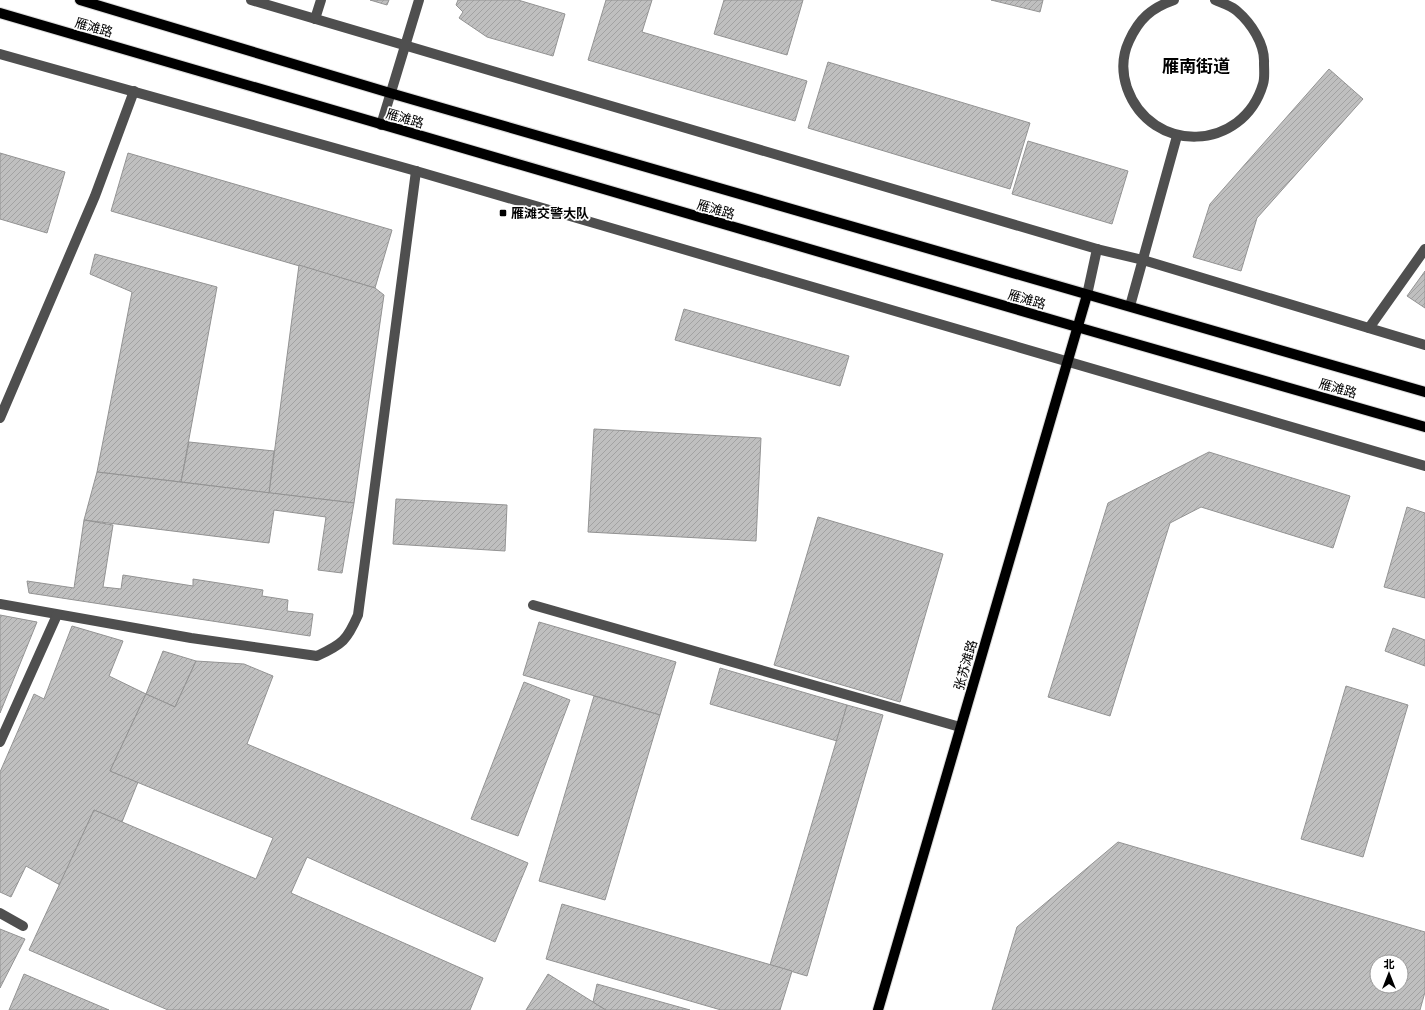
<svg xmlns="http://www.w3.org/2000/svg" width="1425" height="1010" font-family="'Open Sans','Noto Sans SC',sans-serif">
<style>
.building{fill:url(#building-hatch);stroke:#939393;fill-rule:evenodd}
.lines{fill:none;stroke-linecap:round;stroke-linejoin:round}
.major-casing{stroke:#dbdbdb;stroke-width:12}
.minor{stroke:#4f4f4f;stroke-width:10}
.major{stroke:#000;stroke-width:10}
.poi-dot{fill:#000;stroke:#fff;stroke-width:1.5}
.labels{text-anchor:middle;stroke-width:3.5;stroke-linejoin:round;paint-order:stroke}
.street-label{font-size:13px;fill:#000;stroke:#fff}
.poi-label{font-size:13px;font-weight:bold;fill:#000;stroke:#fff;text-anchor:start}
.district-label{font-size:17px;font-weight:bold;fill:#000;stroke:#fff}
</style>
<defs>
<pattern id="building-hatch" width="6" height="6" patternUnits="userSpaceOnUse"><rect width="6" height="6" fill="#bfbfbf"/><path d="M-1 1l2-2M0 6l6-6M5 7l2-2" fill="none" stroke="#a2a2a2"/></pattern>
</defs>
<rect width="100%" height="100%" fill="#fff"/>
<g class="building">
<polygon points="370,0 389,0 387,5"/>
<polygon points="458,0 518,0 565,14 553,56 487,37 459,18 463,12 456,5"/>
<polygon points="606,0 652,0 642,32 807,81 795,121 588,60"/>
<polygon points="724,0 803,0 787,55 714,34"/>
<polygon points="991,0 1043,0 1040,12"/>
<polygon points="828,62 1030,123 1010,189 808,128"/>
<polygon points="1329,69 1363,99 1257,218 1241,271 1193,257 1210,204"/>
<polygon points="1028,141 1128,171 1112,224 1012,194"/>
<polygon points="0,153 65,172 47,233 0,219"/>
<polygon points="128,153 392,230 375,288 111,211"/>
<polygon points="95,254 217,287 181,482 97,472 132,292 90,274"/>
<polygon points="299,265 375,288 384,295 354,503 269,493"/>
<polygon points="1425,271 1425,308 1407,296"/>
<polygon points="684,309 849,356 840,386 675,340"/>
<polygon points="594,429 761,438 756,541 588,532"/>
<polygon points="189,442 274,451 269,493 181,482"/>
<polygon points="1209,452 1350,496 1333,548 1201,507 1170,523 1110,716 1048,697 1108,503"/>
<polygon points="97,472 354,503 342,573 318,570 326,517 274,510 269,543 84,520"/>
<polygon points="396,499 507,505 505,551 393,544"/>
<polygon points="1407,507 1425,513 1425,598 1384,587"/>
<polygon points="818,517 943,554 900,702 774,665"/>
<polygon points="84,520 113,525 103,587 121,589 123,575 193,586 193,579 263,590 262,596 288,600 287,611 313,614 310,636 29,593 27,581 74,588"/>
<polygon points="0,615 37,622 0,713"/>
<polygon points="539,622 676,662 660,715 523,675"/>
<polygon points="72,626 123,641 109,676 146,694 110,771 138,782 122,822 94,810 60,885 26,866 11,897 0,892 0,772 34,694 44,699"/>
<polygon points="1393,628 1425,640 1425,666 1385,651"/>
<polygon points="163,651 196,661 175,707 146,694"/>
<polygon points="196,661 244,664 273,676 247,744 528,863 495,942 307,857 291,893 483,978 470,1010 168,1010 29,950 94,810 256,879 273,838 110,771 146,694 175,707"/>
<polygon points="720,668 847,705 837,741 710,704"/>
<polygon points="524,682 570,700 518,836 471,819"/>
<polygon points="1346,686 1408,705 1363,857 1301,839"/>
<polygon points="594,696 660,715 605,900 539,881"/>
<polygon points="847,705 883,715 807,976 770,965"/>
<path d="M1118 842 1425 932V992L1420 1010H992L1017 927ZM1377 962H1401V986H1377Z"/>
<polygon points="562,904 792,971 780,1010 721,1010 546,959"/>
<polygon points="0,929 25,939 0,988"/>
<polygon points="24,974 109,1010 9,1010"/>
<polygon points="548,974 593,1002 606,1010 526,1010"/>
<polygon points="597,984 690,1010 606,1010 593,1002"/>
</g>
<g class="lines">
<g class="major-casing">
<g id="major">
<polyline points="80,0 390,93 1425,392"/>
<polyline points="0,13 1077,327 1425,427"/>
<polyline points="878,1010 1087,295"/>
</g>
</g>
<g class="minor">
<polyline points="251,0 1097,249 1143,260 1425,345"/>
<path d="M1174 0C1151 8 1139 19 1129 41 1122 56 1122 73 1127 88 1151 155 1243 152 1263 84 1265 78 1264 70 1264 63 1265 44 1251 23 1237 11 1232 6 1222 3 1215 0"/>
<polyline points="315,19 321,0"/>
<polyline points="0,54 416,171 1425,466"/>
<polyline points="381,125 419,0"/>
<polyline points="1087,295 1097,249"/>
<polyline points="1130,306 1177,136"/>
<polyline points="1369,328 1425,249"/>
<polyline points="0,418 95,196 134,91"/>
<path d="M0 604 191 638 317 656C343 644 347 640 358 615L416 171"/>
<polyline points="533,605 960,727"/>
<polyline points="0,742 57,615"/>
<polyline points="0,913 23,926"/>
</g>
<use href="#major" class="major"/>
</g>
<rect class="poi-dot" x="499" y="209" width="8" height="8" rx="2"/>
<g class="labels">
<g class="street-label">
<text transform="translate(94 27) rotate(16)" y="5">雁滩路</text>
<text transform="translate(405 118) rotate(16)" y="5">雁滩路</text>
<text transform="translate(716 209) rotate(16)" y="5">雁滩路</text>
<text transform="translate(1027 299) rotate(16)" y="5">雁滩路</text>
<text transform="translate(1338 388) rotate(16)" y="5">雁滩路</text>
<text transform="translate(965 665) rotate(-74)" y="5">张苏滩路</text>
</g>
<g class="poi-label">
<text x="511" y="218">雁滩交警大队</text>
</g>
<g class="district-label">
<text x="1196" y="72">雁南街道</text>
</g>
</g>
<g transform="translate(1389 974)"><circle r="19" fill="#ffffff" stroke="#999999"/>
<path d="M0-3L7 15L0 10L-7 15Z" fill="#000000"/>
<text y="-6" font-size="11" font-weight="bold" text-anchor="middle" fill="#000000">北</text>
</g>
</svg>
